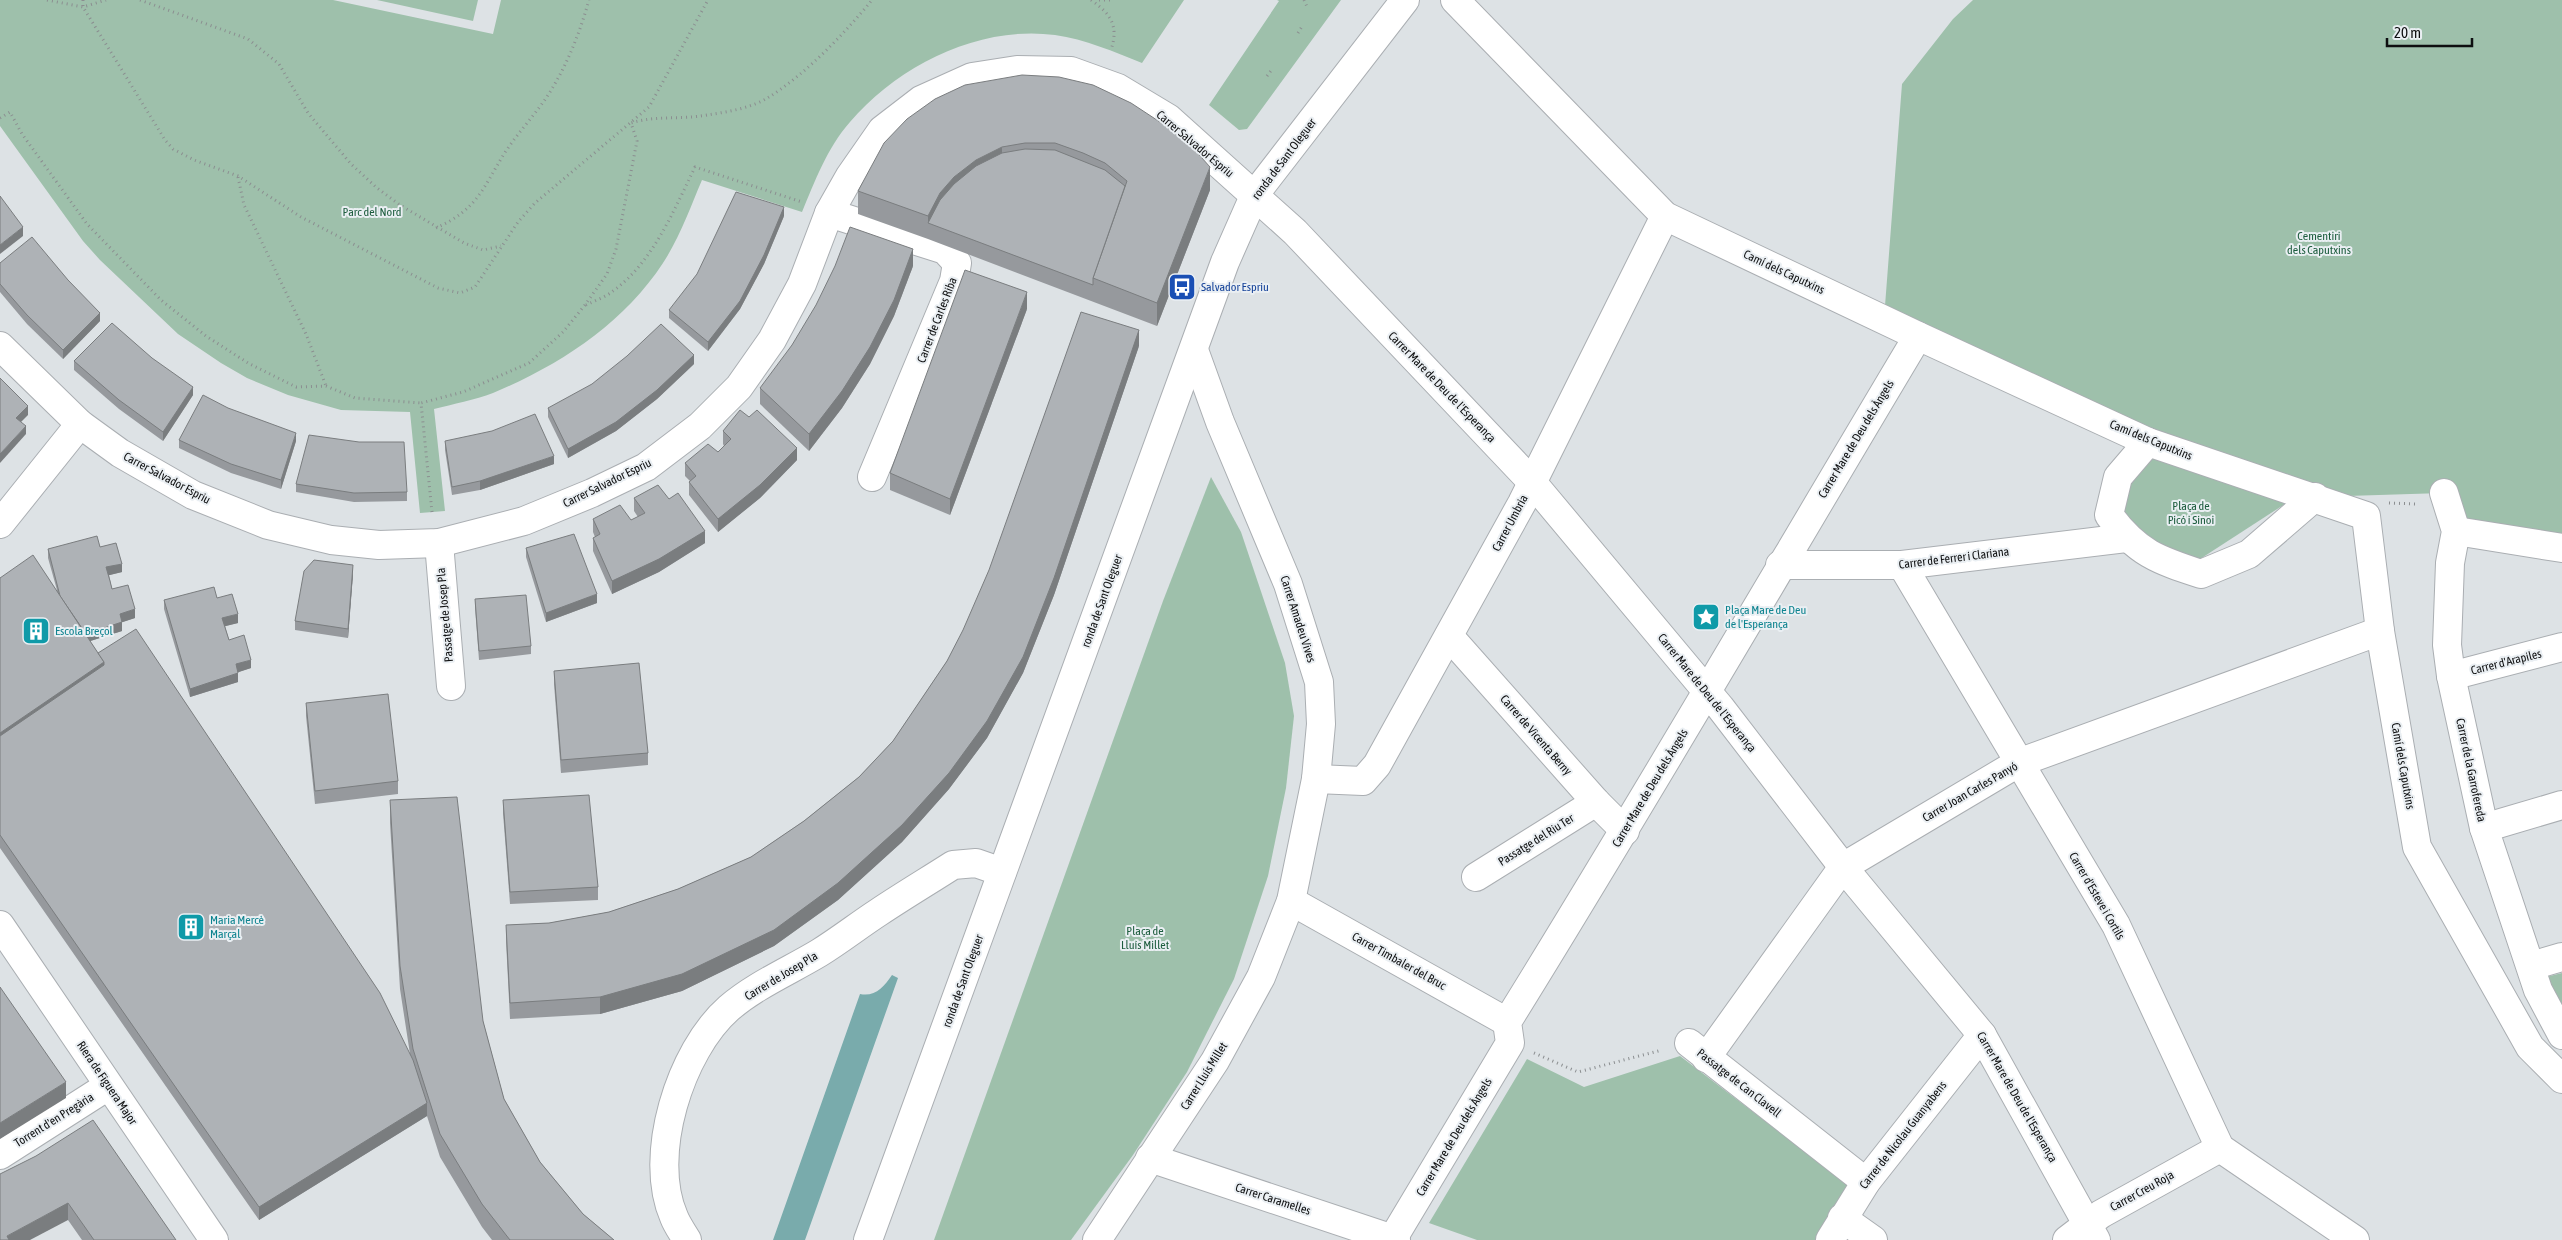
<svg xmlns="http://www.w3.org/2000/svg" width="2562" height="1240" font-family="'Asap Condensed',sans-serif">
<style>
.green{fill:#9ec0ab}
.water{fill:#79abac}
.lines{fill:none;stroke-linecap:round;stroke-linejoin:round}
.street-casing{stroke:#aaaeb2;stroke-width:30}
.secondary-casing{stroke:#aaaeb2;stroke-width:30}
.path{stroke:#8b8e90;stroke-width:3;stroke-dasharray:1 4;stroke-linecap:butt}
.street{stroke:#fff;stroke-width:28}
.secondary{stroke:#fff;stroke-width:28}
.wall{fill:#96999d}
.shaded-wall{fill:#7a7d7f}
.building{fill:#aeb2b6;stroke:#7a7d7f}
.labels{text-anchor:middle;stroke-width:4;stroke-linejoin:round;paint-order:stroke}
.street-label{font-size:12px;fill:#0e0f10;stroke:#eaeff3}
.park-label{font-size:12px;fill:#1c5c3d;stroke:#eaeff3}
.transit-label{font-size:12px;fill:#164399;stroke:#eaeff3;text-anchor:start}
.culture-label{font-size:12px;fill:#0d838f;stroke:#eaeff3;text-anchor:start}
</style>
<rect width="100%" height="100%" fill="#dde2e5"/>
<g class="green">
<path d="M0 0H333L493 34 501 0H1184L1142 63C1114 52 1085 39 1055 35 979 25 899 65 850 122 827 148 815 181 802 212L702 180C690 208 680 237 663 263 623 324 560 365 493 393 475 400 453 404 434 409L445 511 420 513 410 412 341 410 288 395 247 378 221 363 178 334 100 260 83 241 0 126Z"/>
<polygon points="377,0 478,0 473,21"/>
<polygon points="1277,0 1341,0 1247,129 1239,130 1209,105 1279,1"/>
<polygon points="1973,0 2562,0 2562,548 2456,531 2443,493 2315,497 1884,319 1902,84 1953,19"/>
<polygon points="2156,455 2288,502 2197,561 2178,557 2124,518 2125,488"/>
<polygon points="1211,477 1241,532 1285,663 1294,716 1286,788 1268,876 1234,979 1187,1072 1133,1155 1071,1240 934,1240 1163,601"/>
<polygon points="2562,973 2562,1015 2546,977"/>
<polygon points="1680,1056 1854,1189 1822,1240 1477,1240 1429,1223 1527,1059 1584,1087"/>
</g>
<path class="water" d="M892 975 898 978 805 1240H773L860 994C875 997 884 987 892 975Z"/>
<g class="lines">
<g class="street-casing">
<g id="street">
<polyline points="1455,0 1665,216 1918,336 2148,442 2366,516 2380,631 2417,847 2530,1047 2562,1079"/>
<polyline points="829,213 945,250 957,263 954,281 872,477"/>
<polyline points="0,346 80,424 120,453 193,495 268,525 331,540 379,545 439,543 524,521 592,493 646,467 700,426 739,387 772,340 802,284 829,213 850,176 882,130 921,100 972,77 1017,70 1071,71 1118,88 1168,118 1295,232 1532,482 1720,707 1843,867 1982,1035 2096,1240"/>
<path d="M2148 442 2118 477 2109 515C2137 553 2158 560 2201 574L2249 554 2315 497"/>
<polyline points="2444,493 2456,531 2450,563 2447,645 2451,676 2484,828 2538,990 2562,1035"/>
<polyline points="0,524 80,424"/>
<polyline points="2456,531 2562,548"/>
<polyline points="439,543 451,686"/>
<polyline points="1780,565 1902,565 2126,538"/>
<polyline points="1902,565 2116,925 2220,1148 2355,1240"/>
<polyline points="1449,636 1596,802 1625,831"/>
<polyline points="2451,676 2562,647"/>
<polyline points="1316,779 1363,781 1377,765 1522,503 1665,216"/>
<polyline points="2484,828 2562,805"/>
<polyline points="1476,877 1596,802"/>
<polyline points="1291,901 1507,1022"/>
<polyline points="0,925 214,1240"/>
<polyline points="2531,966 2562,957"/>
<polyline points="1689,1043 1866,1182"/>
<polyline points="1706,1058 1843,867 2018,763 2380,631"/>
<polyline points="0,1155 108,1086"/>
<polyline points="1150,1158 1396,1240"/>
<polyline points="1842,1218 1873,1240"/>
<path d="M687 1240C683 1233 677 1225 674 1217 647 1156 680 1051 729 1008 756 985 789 971 819 953 840 940 859 925 879 912 903 896 928 881 953 865L976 863 1002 872"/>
<polyline points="1097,1240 1215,1061 1261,977 1291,901 1316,779 1321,724 1319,682 1288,584 1220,422 1194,350"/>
<path d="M1392 1240 1510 1043 1507 1022C1648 795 1781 565 1918 336"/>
<polyline points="1830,1240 1866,1182 1982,1035"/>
<polyline points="2067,1240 2101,1214 2220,1148"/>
</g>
</g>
<g class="secondary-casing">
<polyline id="secondary" points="868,1240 1225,262 1255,194 1405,0"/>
</g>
<g class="path">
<polyline points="47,0 83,7 106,0"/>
<polyline points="83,0 83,7 165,140 173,149 194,160 238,176 301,217 438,288 460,293 475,287 518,222 535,203 649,107 708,0"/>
<polyline points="140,0 248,39 279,64 308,113 351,164 377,188 400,205 464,243 483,250 501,246"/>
<path d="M1091 0C1111 14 1119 26 1111 50"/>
<polyline points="1099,0 1113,0"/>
<polyline points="1304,0 1308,9"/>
<polyline points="1298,33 1303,25"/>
<polyline points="1267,76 1273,68"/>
<polyline points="0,118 10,112 22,134 87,224 161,300 206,336 248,363 296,387 326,386 355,398 421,403"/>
<polyline points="238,177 244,205 306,334 326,386"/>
<path d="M436 228C477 210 483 188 504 154 518 132 537 113 550 92 568 63 580 32 589 0"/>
<path d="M586 305C594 301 606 297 613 291 653 262 674 210 695 167L802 202"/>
<polyline points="2389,503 2417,504"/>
<path d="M432 512 421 403 463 392 529 363 563 332 585 305 607 274 616 249 637 141 631 123C657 115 680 120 707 115 727 112 752 108 769 97 806 74 845 33 872 0"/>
<polyline points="1534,1053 1578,1072 1662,1050"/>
</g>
<use href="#street" class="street"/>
<use href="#secondary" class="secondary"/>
</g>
<g class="wall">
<polygon points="935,99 1210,190 1157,326 928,239 858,214 858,191"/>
<polygon points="784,216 764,264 740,309 708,351 669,318 669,310"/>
<polygon points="0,263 100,321 63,359 27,324 0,292"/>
<polygon points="913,266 894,316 870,364 842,408 809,451 760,404 760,388"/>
<polygon points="1027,309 950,515 890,490 890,473"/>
<polygon points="1139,346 1054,595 1023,673 987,738 949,789 902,842 838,900 774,946 682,991 600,1014 510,1019 506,941 506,925 549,923 609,912 678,889 751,857 804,821 859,777 893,741 947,661"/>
<polygon points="74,361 193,395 163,441 119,409 74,370"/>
<polygon points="694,364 657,399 616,431 568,458 548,417 548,408"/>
<polygon points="228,408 296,441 281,489 231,473 179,448 179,440"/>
<polygon points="723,431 797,460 760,498 718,532 689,495 689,482 690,481 685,476 685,463 718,452 724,446 723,444"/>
<polygon points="445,441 554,464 480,490 452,495 445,450"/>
<polygon points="296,484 407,492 407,501 354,502 296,492"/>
<polygon points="634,498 705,543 659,572 612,594 593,551 593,538 595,537 593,532 593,519 631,520 638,517 634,511"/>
<polygon points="100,547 122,572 109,575 112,589 135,618 122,622 122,631 90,641 98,653 410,1054 400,989 390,823 390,800 483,1021 504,1099 540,1162 583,1214 614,1240 492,1240 482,1227 440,1157 427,1116 259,1220 0,848 0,578 57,590 48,558 48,549"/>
<polygon points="526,548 597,603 546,622 526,557"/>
<polygon points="353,574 348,638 295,630 295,621"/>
<polygon points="217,598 238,623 225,626 229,640 251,668 238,672 238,682 190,697 164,609 164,600"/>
<polygon points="475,599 531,646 531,654 479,660 475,608"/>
<polygon points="554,671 648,753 648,765 561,773 554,684"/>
<polygon points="306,703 398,781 398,794 315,804 306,716"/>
<polygon points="503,800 598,887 598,900 510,904 503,813"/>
<polygon points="0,1174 176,1240 82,1240 68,1220"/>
</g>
<g class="shaded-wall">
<polygon points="1002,147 1002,170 928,223 928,216 940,193 954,177 976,160"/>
<polygon points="1210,167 1210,190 1157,326 1157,303"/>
<polygon points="784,207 784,216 764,264 740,309 708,351 708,342"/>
<polygon points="23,227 23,236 0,254 0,245"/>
<polygon points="913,249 913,266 894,316 870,364 842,408 809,451 809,434"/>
<polygon points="1027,292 1027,309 950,515 950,499"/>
<polygon points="100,313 100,321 63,359 63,350"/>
<polygon points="1139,330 1139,346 1054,595 1023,673 987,738 949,789 902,842 838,900 774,946 682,991 600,1014 600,997 838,883"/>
<polygon points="694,355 694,364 657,399 616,431 568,458 568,449"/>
<polygon points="193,387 193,395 163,441 163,432"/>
<polygon points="28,406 28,415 16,427 16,418"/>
<polygon points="26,426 26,434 0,463 0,454"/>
<polygon points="296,433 296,441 281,489 281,480"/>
<polygon points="797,448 797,460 760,498 718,532 718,519"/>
<polygon points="554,456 554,464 480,490 480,481"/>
<polygon points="705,531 705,543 659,572 612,594 612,581"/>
<polygon points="122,564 122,572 106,576 106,567"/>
<polygon points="353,565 353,574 348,638 348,629"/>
<polygon points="597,594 597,603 546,622 546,613"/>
<polygon points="135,609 135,618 120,623 120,614"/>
<polygon points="238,614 238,623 222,627 222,618"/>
<polygon points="122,622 122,631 81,644 81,635"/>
<polygon points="251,660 251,668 236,673 236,664"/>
<polygon points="104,662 104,678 0,749 0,733"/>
<polygon points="238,673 238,682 190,697 190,689"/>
<polygon points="66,1082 66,1098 0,1139 0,1123"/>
<polygon points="427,1103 427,1116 259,1220 259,1207"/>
<polygon points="68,1203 68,1220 30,1240 7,1240 7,1236"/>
</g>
<g class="building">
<polygon points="1022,75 1059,77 1093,85 1131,103 1166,126 1193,148 1210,167 1157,303 1093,278 1127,181 1105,163 1083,153 1055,143 1025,143 1002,147 976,160 954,177 940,193 928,216 858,191 884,143 907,119 935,99 965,85"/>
<polygon points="1025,149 1055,150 1105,170 1125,186 1093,278 1093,285 928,223 940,200 954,184 976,166 1002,153"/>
<polygon points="736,192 784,207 764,255 740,301 708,342 669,310 697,274"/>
<polygon points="0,196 23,227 0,245"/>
<polygon points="850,227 913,249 894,300 870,347 842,391 809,434 760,388 792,345 816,305 835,266"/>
<polygon points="32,237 68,280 100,313 63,350 27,315 0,284 0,263"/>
<polygon points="965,270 1027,292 950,499 890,473"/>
<polygon points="1081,312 1139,330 1054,578 1023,657 987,721 949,773 902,825 838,883 774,930 682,974 600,997 510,1003 506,925 549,923 609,912 678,889 751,857 804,821 859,777 893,741 947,661 963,630 989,570"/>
<polygon points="112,323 152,358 193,387 163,432 119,400 74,361"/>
<polygon points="661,324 694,355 657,390 616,422 568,449 548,408 592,384 627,356"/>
<polygon points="0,378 28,406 16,418 26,426 0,454"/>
<polygon points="203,395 228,408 296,433 281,480 231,464 179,440"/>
<polygon points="740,410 749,417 757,410 797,448 760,485 718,519 689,482 696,476 685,463 708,444 718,452 731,439 723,431"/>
<polygon points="535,414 554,456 480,481 452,487 445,441 492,431"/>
<polygon points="309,435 359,442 404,442 407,492 354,493 296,484"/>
<polygon points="658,485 669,499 678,493 705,531 659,559 612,581 593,538 600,534 593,519 620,505 631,520 645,513 634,498"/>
<polygon points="574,534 597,594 546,613 526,548"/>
<polygon points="97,536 100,547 116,543 122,564 106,567 110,581 112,589 128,585 135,609 120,614 122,622 86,634 60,596 48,549"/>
<polygon points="33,555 104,662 0,733 0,578"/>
<polygon points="314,560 353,565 348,629 295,621 304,571"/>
<polygon points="214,587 217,598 232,594 238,614 222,618 229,640 244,635 251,660 236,664 238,673 190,689 164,600"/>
<polygon points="526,595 531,646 479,651 475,599"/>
<polygon points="136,629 380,993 413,1060 427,1103 259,1207 0,835 0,736 104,665 104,662 98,653"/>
<polygon points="639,663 648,753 561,760 554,671"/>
<polygon points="388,694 398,781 315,791 306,703"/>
<polygon points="589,795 598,887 510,892 503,800"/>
<polygon points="457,797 483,1021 504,1099 540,1162 583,1214 614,1240 510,1240 482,1204 440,1134 413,1049 400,966 390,800"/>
<polygon points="0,987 66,1082 0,1123"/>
<polygon points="93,1120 176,1240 94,1240 68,1203 7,1236 9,1240 0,1240 0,1174 36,1156"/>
</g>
<defs>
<g id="bus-square" transform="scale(1.4375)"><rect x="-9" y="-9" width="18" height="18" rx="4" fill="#1a4fb4" stroke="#eaeff3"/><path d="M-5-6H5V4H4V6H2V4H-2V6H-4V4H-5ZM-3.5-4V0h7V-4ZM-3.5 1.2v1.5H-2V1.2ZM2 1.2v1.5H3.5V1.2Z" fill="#fff"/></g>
<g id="sight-square" transform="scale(1.4375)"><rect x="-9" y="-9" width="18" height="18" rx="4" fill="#0f9aa8" stroke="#eaeff3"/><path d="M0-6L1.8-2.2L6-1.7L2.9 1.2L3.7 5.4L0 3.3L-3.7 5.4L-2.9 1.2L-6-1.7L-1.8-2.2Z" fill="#fff"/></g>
<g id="building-square" transform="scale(1.4375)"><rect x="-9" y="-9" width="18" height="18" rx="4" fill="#0f9aa8" stroke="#eaeff3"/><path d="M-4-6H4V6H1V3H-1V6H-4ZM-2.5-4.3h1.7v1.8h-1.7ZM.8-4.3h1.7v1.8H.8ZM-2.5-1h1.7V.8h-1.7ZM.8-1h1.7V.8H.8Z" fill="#fff"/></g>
</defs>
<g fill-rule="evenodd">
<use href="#bus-square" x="1182" y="287"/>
<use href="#sight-square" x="1706" y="617"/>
<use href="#building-square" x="36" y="631"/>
<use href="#building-square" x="191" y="927"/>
</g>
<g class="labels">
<g class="street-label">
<text transform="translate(1195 144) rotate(40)" y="4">Carrer Salvador Espriu</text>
<text transform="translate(1284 159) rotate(-53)" y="4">ronda de Sant Oleguer</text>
<text transform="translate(1784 272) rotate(25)" y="4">Camí dels Caputxins</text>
<text transform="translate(937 320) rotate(-69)" y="4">Carrer de Carles Riba</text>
<text transform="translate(1442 387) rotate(46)" y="4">Carrer Mare de Deu de l'Esperança</text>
<text transform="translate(1856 439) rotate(-59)" y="4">Carrer Mare de Deu dels Àngels</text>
<text transform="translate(2151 440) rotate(22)" y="4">Camí dels Caputxins</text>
<text transform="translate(167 478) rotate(28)" y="4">Carrer Salvador Espriu</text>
<text transform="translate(607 483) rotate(-26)" y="4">Carrer Salvador Espriu</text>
<text transform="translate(1510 523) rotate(-62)" y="4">Carrer Umbria</text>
<text transform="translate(1954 558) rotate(-7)" y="4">Carrer de Ferrer i Clariana</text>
<text transform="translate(1102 601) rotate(-70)" y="4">ronda de Sant Oleguer</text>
<text transform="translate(445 615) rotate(-95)" y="4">Passatge de Josep Pla</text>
<text transform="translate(1298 619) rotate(72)" y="4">Carrer Amadeu Vives</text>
<text transform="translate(2506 662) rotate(-14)" y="4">Carrer d'Arapiles</text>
<text transform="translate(1707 693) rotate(51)" y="4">Carrer Mare de Deu de l'Esperança</text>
<text transform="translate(1536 735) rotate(49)" y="4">Carrer de Vicenta Berny</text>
<text transform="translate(2403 766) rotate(80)" y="4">Camí dels Caputxins</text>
<text transform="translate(2471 770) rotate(78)" y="4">Carrer de la Garrofereda</text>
<text transform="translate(1650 788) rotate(-59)" y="4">Carrer Mare de Deu dels Àngels</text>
<text transform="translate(1970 792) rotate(-30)" y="4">Carrer Joan Carles Panyó</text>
<text transform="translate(1536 840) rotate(-32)" y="4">Passatge del Riu Ter</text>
<text transform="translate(2097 896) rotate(60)" y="4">Carrer d'Esteve i Cortils</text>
<text transform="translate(1399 961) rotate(29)" y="4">Carrer Timbaler del Bruc</text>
<text transform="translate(781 976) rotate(-31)" y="4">Carrer de Josep Pla</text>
<text transform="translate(963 981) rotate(-70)" y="4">ronda de Sant Oleguer</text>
<text transform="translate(1204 1076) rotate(-58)" y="4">Carrer Lluís Millet</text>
<text transform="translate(107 1083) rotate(56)" y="4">Riera de Figuera Major</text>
<text transform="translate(1739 1083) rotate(38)" y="4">Passatge de Can Clavell</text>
<text transform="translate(2017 1097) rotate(60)" y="4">Carrer Mare de Deu de l'Esperança</text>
<text transform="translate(54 1120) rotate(-32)" y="4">Torrent d'en Pregària</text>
<text transform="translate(1903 1135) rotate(-52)" y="4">Carrer de Nicolau Guanyabens</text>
<text transform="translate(1454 1137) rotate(-59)" y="4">Carrer Mare de Deu dels Àngels</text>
<text transform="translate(2142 1191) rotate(-29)" y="4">Carrer Creu Roja</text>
<text transform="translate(1273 1199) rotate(18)" y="4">Carrer Caramelles</text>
</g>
<g class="park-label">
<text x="372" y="216">Parc del Nord</text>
<text x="2319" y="240">Cementiri<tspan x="2319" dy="14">dels Caputxins</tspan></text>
<text x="2191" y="510">Plaça de<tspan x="2191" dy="14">Picó i Sinoi</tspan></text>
<text x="1145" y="935">Plaça de<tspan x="1145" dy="14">Lluís Millet</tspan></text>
</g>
<g class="transit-label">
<text x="1201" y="291">Salvador Espriu</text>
</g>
<g class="culture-label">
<text x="1725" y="614">Plaça Mare de Deu<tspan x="1725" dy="14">de l'Esperança</tspan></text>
<text x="55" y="635">Escola Breçol</text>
<text x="210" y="924">Maria Mercè<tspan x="210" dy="14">Marçal</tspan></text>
</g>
</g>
<path d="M2387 38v8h85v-8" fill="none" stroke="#0e0f10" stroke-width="2.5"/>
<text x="2394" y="38" font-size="15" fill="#0e0f10" stroke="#eaeff3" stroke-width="4" paint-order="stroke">20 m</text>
</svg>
